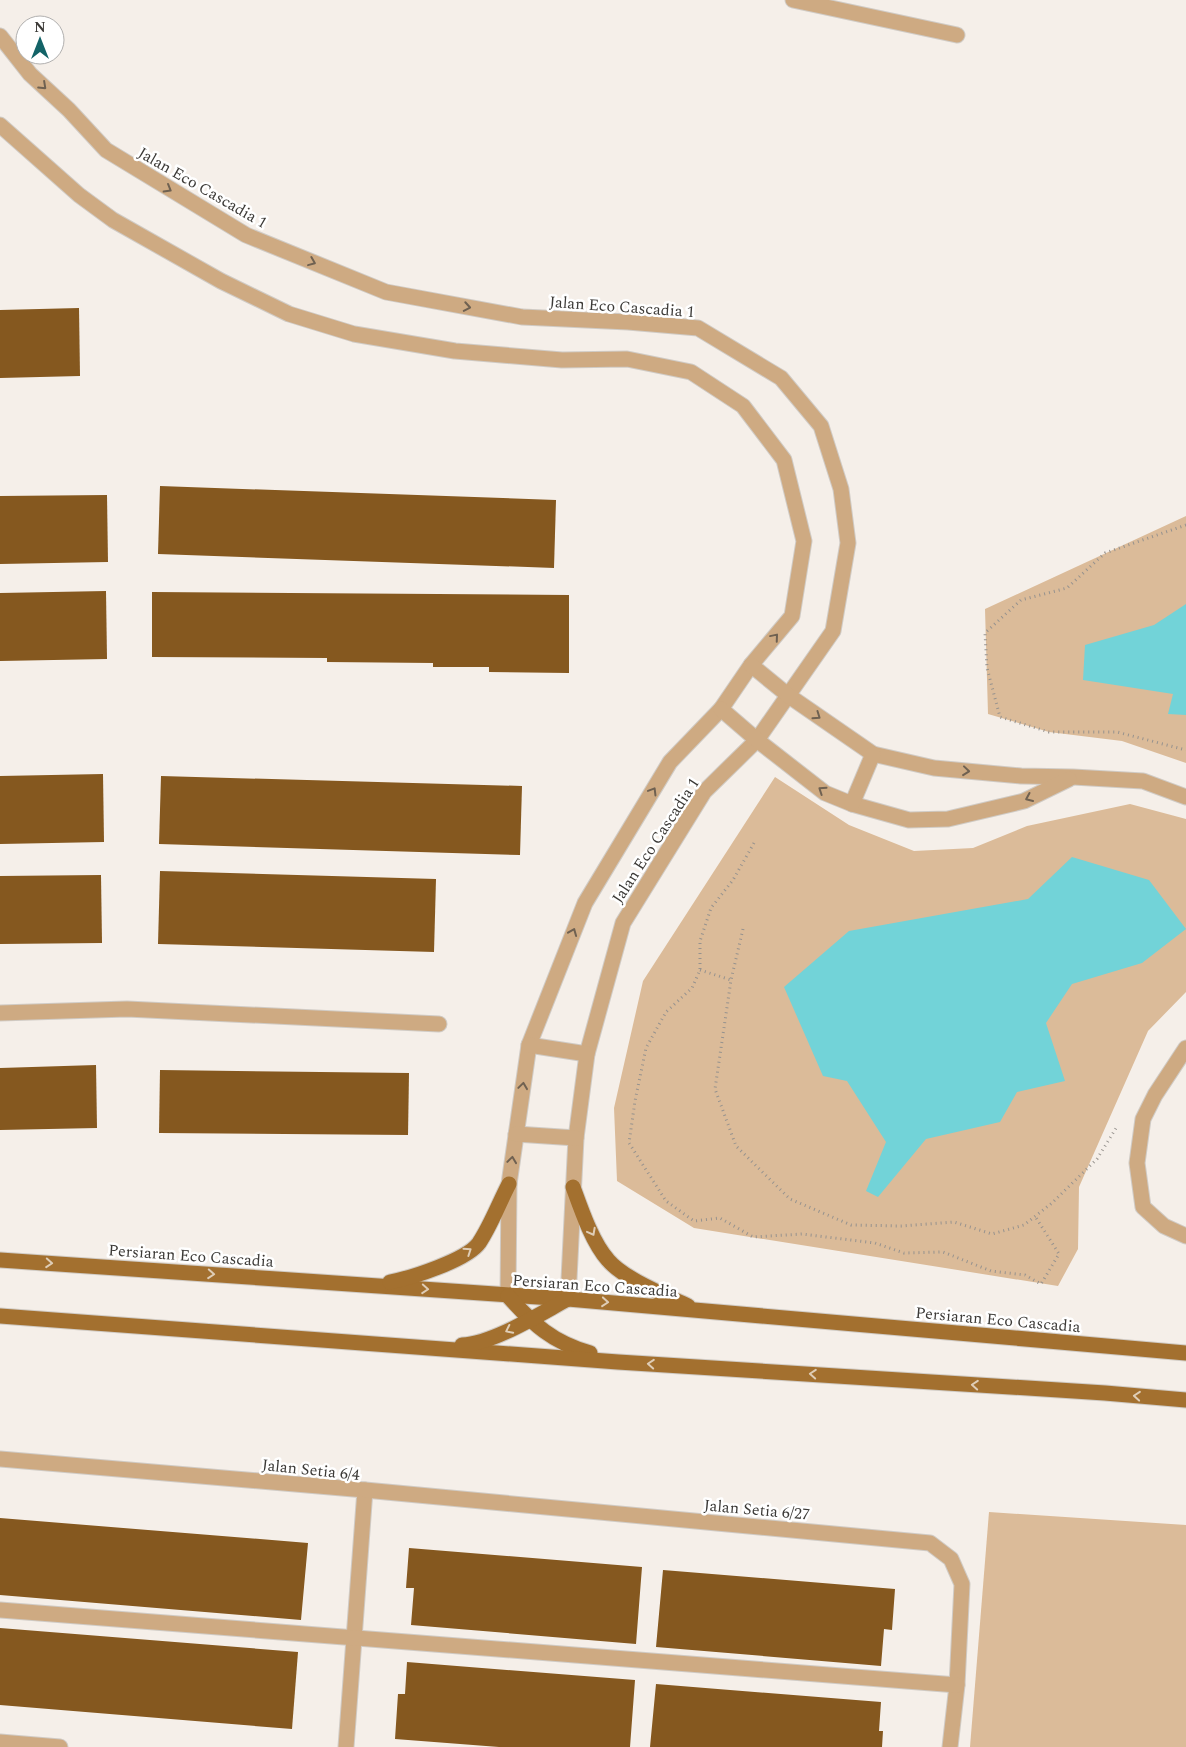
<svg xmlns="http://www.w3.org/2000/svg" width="1186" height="1747" font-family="Spectral,serif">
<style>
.green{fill:#dbbb99}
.water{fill:#72d3d8}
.building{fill:#85581f}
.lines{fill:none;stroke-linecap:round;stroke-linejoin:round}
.minor-casing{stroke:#d0cbc5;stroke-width:17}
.major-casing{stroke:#d0cbc5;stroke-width:17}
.path{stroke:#96928e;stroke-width:3;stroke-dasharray:1 4;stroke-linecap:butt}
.minor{stroke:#ceaa82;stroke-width:15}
.major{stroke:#a3702f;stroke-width:15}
.oneway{stroke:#6f6151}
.oneway2{stroke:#dfcdb6}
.labels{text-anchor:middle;stroke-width:5;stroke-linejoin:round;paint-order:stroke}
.street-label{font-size:16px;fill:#3c3a37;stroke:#fff}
</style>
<rect width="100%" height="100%" fill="#f5efe9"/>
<g class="green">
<polygon points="1186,516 1186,763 1122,741 1049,732 988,714 985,609"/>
<polygon points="775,777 849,825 914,851 973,848 1027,826 1130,804 1186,819 1186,992 1148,1031 1079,1187 1078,1249 1058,1286 694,1228 617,1181 614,1108 643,981"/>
<polygon points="989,1512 1186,1525 1186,1747 970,1747"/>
</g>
<g class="water">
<polygon points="1186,604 1186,715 1168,714 1173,694 1083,680 1085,645 1154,625"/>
<polygon points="1072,857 1149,880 1186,929 1142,963 1072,984 1046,1023 1065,1081 1017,1092 1000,1122 926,1139 878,1197 866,1191 886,1142 847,1081 823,1076 784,987 849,931 1028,899"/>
</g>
<g class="building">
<polygon points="79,308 80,376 0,378 0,310"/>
<polygon points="160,486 556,500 554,568 158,554"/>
<polygon points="107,495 108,562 0,564 0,496"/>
<polygon points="106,591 107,659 0,661 0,593"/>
<polygon points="152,592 569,595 569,673 489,672 489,667 433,667 433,663 327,662 327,658 152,657"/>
<polygon points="103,774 104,842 0,844 0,776"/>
<polygon points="161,776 522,786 520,855 159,844"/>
<polygon points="160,871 436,879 434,952 158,944"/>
<polygon points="101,875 102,943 0,944 0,876"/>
<polygon points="96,1065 97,1128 0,1130 0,1068"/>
<polygon points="160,1070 409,1073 408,1135 159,1133"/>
<polygon points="0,1518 308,1543 301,1620 0,1595"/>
<polygon points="409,1548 642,1567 636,1644 411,1625 414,1588 406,1588"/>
<polygon points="663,1570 895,1589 892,1630 884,1629 881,1666 656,1647"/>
<polygon points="0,1628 298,1652 292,1729 0,1705"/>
<polygon points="407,1662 635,1680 630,1747 499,1747 395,1739 398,1694 405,1694"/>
<polygon points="656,1684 881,1702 879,1731 883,1731 882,1747 650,1747"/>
</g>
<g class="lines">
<g class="minor-casing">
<g id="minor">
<polyline points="793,0 957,35"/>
<polyline points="0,36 30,74 69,110 106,150 246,235 386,292 522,317 628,322 698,328 781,378 821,426 841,489 848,543 833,631 757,740 704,792 623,923 587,1054 576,1138 568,1299"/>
<polyline points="0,125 79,195 113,220 221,281 289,314 354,334 455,351 562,360 627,359 691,372 743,406 784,460 804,541 792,616 751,665 721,709 670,762 585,903 529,1045 509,1184 508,1296"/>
<polyline points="751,665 789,696 873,754 934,768 1021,776 1073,777 1143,781 1186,797"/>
<polyline points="721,709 757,740 825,793 852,804 909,820 948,819 1024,801 1069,779"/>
<polyline points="852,804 873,754"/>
<polyline points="0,1013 127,1009 439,1024"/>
<polyline points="529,1045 587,1054"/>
<polyline points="1186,1048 1155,1095 1143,1119 1137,1163 1143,1207 1164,1226 1186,1236"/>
<polyline points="516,1134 576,1138"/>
<polyline points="0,1459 365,1490 346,1747"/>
<polyline points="365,1490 930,1543 951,1559 962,1584 957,1685 950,1747"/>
<polyline points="0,1610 957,1685"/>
<polyline points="0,1742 60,1747"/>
</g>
</g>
<g class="major-casing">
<g id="major">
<path d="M573 1187C581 1209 592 1242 608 1260 624 1279 665 1295 688 1306"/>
<polyline points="0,1260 568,1299 1186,1353"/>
<path d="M390 1282C411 1278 467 1260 479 1243 491 1225 499 1203 509 1184"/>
<path d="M508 1296C534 1325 552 1342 590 1353"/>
<polyline points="0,1316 618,1362 1105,1393 1186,1400"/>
<path d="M462 1345C492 1344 540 1314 566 1300"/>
</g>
</g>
<g class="path">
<polyline points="1186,525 1105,553 1067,588 1021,600 985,633 987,668 1000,717 1049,732 1117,732 1186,750"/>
<polyline points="754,843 733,880 711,908 700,941 700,970 692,988 666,1012 646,1048 635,1101 629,1143 666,1201 694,1221 720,1218 753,1237 802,1234 875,1243 904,1253 943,1252 991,1271 1025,1275 1041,1284 1059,1254 1035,1216"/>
<polyline points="743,929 731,980 715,1089 736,1146 790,1199 851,1225 901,1226 954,1222 992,1234 1024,1225 1052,1203 1097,1159 1118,1125"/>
<polyline points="700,970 731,980"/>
</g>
<use href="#minor" class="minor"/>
<use href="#major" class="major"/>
</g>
<defs><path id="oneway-chevron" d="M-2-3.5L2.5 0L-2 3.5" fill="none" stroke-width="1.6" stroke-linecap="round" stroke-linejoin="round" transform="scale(1.25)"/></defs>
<g class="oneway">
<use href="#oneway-chevron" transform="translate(43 86) rotate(43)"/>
<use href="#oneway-chevron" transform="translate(168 189) rotate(30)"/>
<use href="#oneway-chevron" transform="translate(312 262) rotate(22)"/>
<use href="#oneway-chevron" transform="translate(467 307) rotate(10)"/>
<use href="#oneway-chevron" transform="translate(775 637) rotate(-50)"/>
<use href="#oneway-chevron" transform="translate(817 716) rotate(35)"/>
<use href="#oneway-chevron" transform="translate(966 771) rotate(6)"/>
<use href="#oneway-chevron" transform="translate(822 790) rotate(-146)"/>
<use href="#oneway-chevron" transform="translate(653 791) rotate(-59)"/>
<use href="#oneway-chevron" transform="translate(1029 798) rotate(156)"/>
<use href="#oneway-chevron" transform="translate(573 932) rotate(-68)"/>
<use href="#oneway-chevron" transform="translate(523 1086) rotate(-82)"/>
<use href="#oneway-chevron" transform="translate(512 1160) rotate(-82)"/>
</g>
<g class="oneway2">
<use href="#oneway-chevron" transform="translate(592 1232) rotate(62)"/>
<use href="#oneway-chevron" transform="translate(468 1251) rotate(-34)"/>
<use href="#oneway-chevron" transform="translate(49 1263) rotate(4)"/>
<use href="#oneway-chevron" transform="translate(211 1274) rotate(4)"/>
<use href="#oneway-chevron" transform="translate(425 1289) rotate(4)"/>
<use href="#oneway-chevron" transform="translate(605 1302) rotate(5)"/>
<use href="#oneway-chevron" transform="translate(509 1330) rotate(154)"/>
<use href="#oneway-chevron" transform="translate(651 1364) rotate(-176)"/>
<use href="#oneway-chevron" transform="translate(813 1374) rotate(-176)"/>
<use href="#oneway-chevron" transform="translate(975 1385) rotate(-176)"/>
<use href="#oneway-chevron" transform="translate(1137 1396) rotate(-175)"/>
</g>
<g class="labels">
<g class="street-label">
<text transform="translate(203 187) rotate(30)" y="6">Jalan Eco Cascadia 1</text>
<text transform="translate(622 306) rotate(4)" y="6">Jalan Eco Cascadia 1</text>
<text transform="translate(655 840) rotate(-57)" y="6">Jalan Eco Cascadia 1</text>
<text transform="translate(191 1255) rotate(4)" y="6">Persiaran Eco Cascadia</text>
<text transform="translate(595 1285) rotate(4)" y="6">Persiaran Eco Cascadia</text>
<text transform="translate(998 1319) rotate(5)" y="6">Persiaran Eco Cascadia</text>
<text transform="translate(311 1469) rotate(6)" y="6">Jalan Setia 6/4</text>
<text transform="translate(757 1509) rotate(5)" y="6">Jalan Setia 6/27</text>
</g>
</g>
<g transform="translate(40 40)"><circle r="24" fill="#ffffff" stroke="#b1b0af"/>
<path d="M0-4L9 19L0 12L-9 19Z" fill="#136367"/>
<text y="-8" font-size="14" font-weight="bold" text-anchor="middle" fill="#3c3a37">N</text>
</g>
</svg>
